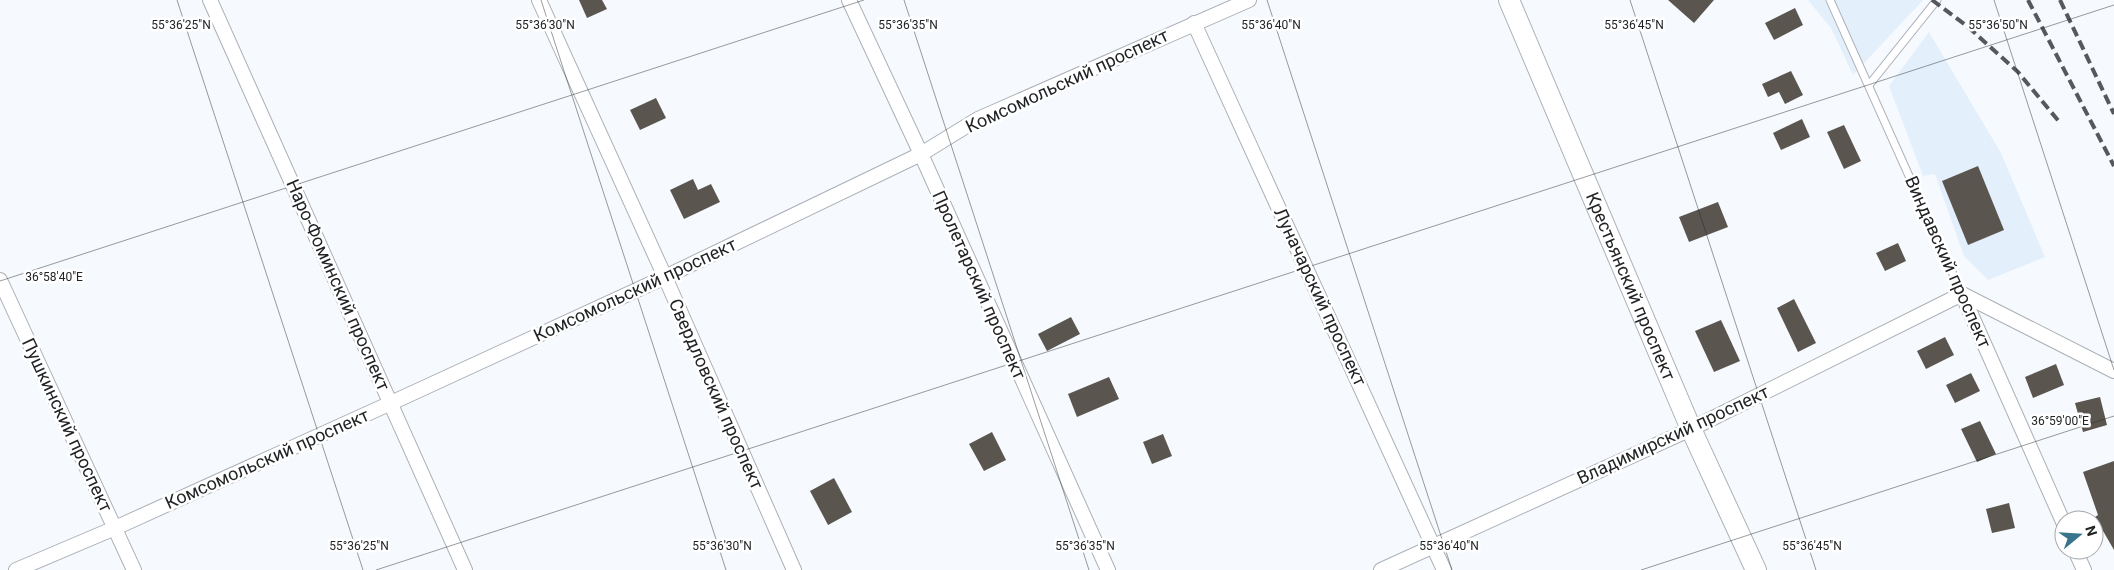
<svg xmlns="http://www.w3.org/2000/svg" width="2114" height="570" font-family="Roboto,sans-serif">
<style>
.built{fill:#e4effc}
.building{fill:#5a564f}
.lines{fill:none;stroke-linecap:round;stroke-linejoin:round}
.lane-casing{stroke:#abb0b7;stroke-width:9}
.street-casing{stroke:#abb0b7;stroke-width:16}
.secondary-casing{stroke:#abb0b7;stroke-width:22}
.lane{stroke:#fff;stroke-width:7}
.street{stroke:#fff;stroke-width:14}
.secondary{stroke:#fff;stroke-width:20}
.rail{stroke:#56585b;stroke-width:4;stroke-dasharray:10 5;stroke-linecap:butt}
.ticks{fill:none;stroke:#212325;stroke-width:1;stroke-opacity:0.45}
.labels{text-anchor:middle;stroke-width:5;stroke-linejoin:round;paint-order:stroke}
.street-label{font-size:18px;fill:#212325;stroke:#fff}
.ticks-label{font-size:12px;text-anchor:middle;fill:#212325;stroke:#fff;stroke-width:5;stroke-linejoin:round;paint-order:stroke}
</style>
<rect width="100%" height="100%" fill="#f6fafe"/>
<g class="built">
<polygon points="1808,0 1923,0 1853,75 1831,28"/>
<polygon points="1929,32 2001,153 2045,257 1988,280 1964,256 1935,174 1923,176 1889,86"/>
</g>
<g class="building">
<polygon points="579,0 602,0 607,9 587,18"/>
<polygon points="1668,0 1714,0 1694,23"/>
<polygon points="1795,8 1803,25 1774,40 1765,23"/>
<polygon points="1791,71 1803,95 1785,104 1779,92 1768,97 1762,84"/>
<polygon points="656,98 666,118 640,130 630,110"/>
<polygon points="1802,119 1810,137 1781,150 1773,133"/>
<polygon points="1844,125 1861,161 1844,169 1827,132"/>
<polygon points="1978,166 2004,230 1968,245 1942,181"/>
<polygon points="693,179 698,190 711,184 720,202 684,219 670,190"/>
<polygon points="1718,202 1728,227 1689,242 1679,217"/>
<polygon points="1898,243 1906,261 1885,271 1876,253"/>
<polygon points="1794,299 1816,343 1798,352 1777,308"/>
<polygon points="1071,317 1080,334 1047,351 1038,334"/>
<polygon points="1721,320 1740,361 1714,372 1695,331"/>
<polygon points="1945,337 1954,355 1926,369 1917,351"/>
<polygon points="2056,364 2064,385 2033,398 2025,377"/>
<polygon points="1971,373 1980,391 1955,403 1946,385"/>
<polygon points="1109,377 1119,399 1077,417 1068,394"/>
<polygon points="2100,397 2107,425 2083,432 2075,403"/>
<polygon points="1980,421 1996,454 1977,462 1961,429"/>
<polygon points="992,432 1006,460 984,471 969,444"/>
<polygon points="1163,434 1172,456 1152,464 1143,442"/>
<polygon points="2114,461 2114,550 2095,517 2098,515 2083,472"/>
<polygon points="834,478 852,512 828,525 810,491"/>
<polygon points="2009,503 2015,528 1992,533 1986,509"/>
</g>
<g class="lines">
<g class="lane-casing">
<g id="lane">
<polyline points="1830,0 1962,294"/>
<polyline points="1869,85 1937,0"/>
</g>
</g>
<g class="street-casing">
<g id="street">
<polyline points="210,0 465,570"/>
<polyline points="539,0 665,277 794,570"/>
<polyline points="849,0 921,154 1108,570"/>
<polyline points="1194,23 1444,570"/>
<polyline points="0,280 134,570"/>
<polyline points="1962,294 2064,524"/>
<polyline points="1962,294 2114,371"/>
<polyline points="2075,550 2084,570"/>
<polyline points="16,570 115,528 391,403 665,277 921,154 978,119 1249,0"/>
<polyline points="1381,570 1691,429 1962,294"/>
</g>
</g>
<g class="secondary-casing">
<g id="secondary">
<path id="s1" d="M1509 0 1691 429 1756 570"/>
</g>
</g>
<use href="#lane" class="lane"/>
<use href="#street" class="street"/>
<use href="#secondary" class="secondary"/>
<g class="rail">
<polyline points="1932,0 1967,26 2018,72 2061,124"/>
<polyline points="2028,0 2114,166"/>
<polyline points="2060,0 2114,114"/>
</g>
</g>
<path class="ticks" d="M177 0 363 570M541 0 726 570M904 0 1089 570M1267 0 1452 570M1630 0 1816 570M1994 0 2114 370M0 281 864 0M376 570 2114 5M1641 570 2114 416"/>
<g class="labels">
<g class="street-label">
<text transform="translate(1067 81) rotate(-25)" y="6">Комсомольский проспект</text>
<text transform="translate(1948 262) rotate(66)" y="6">Виндавский проспект</text>
<text transform="translate(338 285) rotate(66)" y="6">Наро-Фоминский проспект</text>
<text transform="translate(979 285) rotate(66)" y="6">Пролетарский проспект</text>
<text dy="6" stroke="none"><textPath href="#s1" startOffset="311">Крестьянский проспект</textPath></text>
<text transform="translate(635 290) rotate(-25)" y="6">Комсомольский проспект</text>
<text transform="translate(1320 297) rotate(65)" y="6">Луначарский проспект</text>
<text transform="translate(716 394) rotate(66)" y="6">Свердловский проспект</text>
<text transform="translate(67 425) rotate(65)" y="6">Пушкинский проспект</text>
<text transform="translate(1673 435) rotate(-25)" y="6">Владимирский проспект</text>
<text transform="translate(267 459) rotate(-24)" y="6">Комсомольский проспект</text>
</g>
</g>
<g class="ticks-label">
<text x="181" y="29">55°36'25"N</text>
<text x="545" y="29">55°36'30"N</text>
<text x="908" y="29">55°36'35"N</text>
<text x="1271" y="29">55°36'40"N</text>
<text x="1634" y="29">55°36'45"N</text>
<text x="1998" y="29">55°36'50"N</text>
<text x="54" y="281">36°58'40"E</text>
<text x="2060" y="425">36°59'00"E</text>
<text x="359" y="550">55°36'25"N</text>
<text x="722" y="550">55°36'30"N</text>
<text x="1085" y="550">55°36'35"N</text>
<text x="1449" y="550">55°36'40"N</text>
<text x="1812" y="550">55°36'45"N</text>
</g>
<g transform="translate(2079 535) rotate(72)"><circle r="24" fill="#ffffff" stroke="#a6a7a8"/>
<path d="M0-4L9 19L0 12L-9 19Z" fill="#38748b"/>
<text y="-8" font-size="14" font-weight="bold" text-anchor="middle" fill="#212325">N</text>
</g>
</svg>
